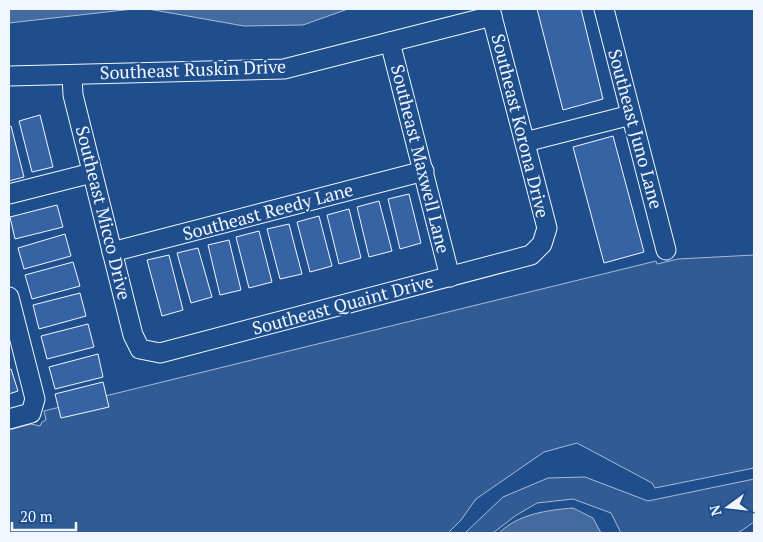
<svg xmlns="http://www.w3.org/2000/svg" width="763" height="542" font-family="'PT Serif',serif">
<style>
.built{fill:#305b95;stroke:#a8bbd7}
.water{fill:#446ba0;stroke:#a8bbd7}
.building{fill:#3563a3;stroke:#f2f6ff}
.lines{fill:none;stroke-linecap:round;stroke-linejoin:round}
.street-casing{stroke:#f2f6ff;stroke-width:21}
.street{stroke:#1f4e8c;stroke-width:19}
.labels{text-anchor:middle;stroke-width:4;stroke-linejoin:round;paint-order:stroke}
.street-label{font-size:18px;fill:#f2f6ff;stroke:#1f4e8c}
</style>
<rect width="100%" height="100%" fill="#1f4e8c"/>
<g class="built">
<polygon points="754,255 754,468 655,488 652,483 577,443 544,452 476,499 461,520 448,533 9,533 9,430 31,424 40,426 42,422 46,420 44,411 656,261 657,264 678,259"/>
<polygon points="585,477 648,501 754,479 754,522 738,533 621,533 611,513 573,499 537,503 515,516 493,533 465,533 503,497 548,478"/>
</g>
<g class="water">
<polygon points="9,9 133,9 9,23"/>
<polygon points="148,9 348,9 303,25 244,26"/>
<path d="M573 508 593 518 601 533H499C518 514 548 510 573 508Z"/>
</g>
<g class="building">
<polygon points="537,9 581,9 603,99 563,110"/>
<polygon points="40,115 53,167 32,172 19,121"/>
<polygon points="11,126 24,177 9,181 9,127"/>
<polygon points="613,136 644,252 604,263 573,147"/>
<polygon points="409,194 421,243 400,249 388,199"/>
<polygon points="379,201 392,251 369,257 357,207"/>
<polygon points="57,205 63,227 15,239 10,217"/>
<polygon points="349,209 361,258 339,264 327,215"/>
<polygon points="319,216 332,266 310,272 297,222"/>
<polygon points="289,224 302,274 280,279 267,229"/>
<polygon points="259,231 272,282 249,288 236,237"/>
<polygon points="65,234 71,256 24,269 18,248"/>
<polygon points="229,240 241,290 220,295 208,245"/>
<polygon points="198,248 212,297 191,303 177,253"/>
<polygon points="169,255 183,310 162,316 147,260"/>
<polygon points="73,262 80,286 32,299 25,275"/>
<polygon points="80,293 86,316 39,329 33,305"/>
<polygon points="88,324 94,347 47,359 41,336"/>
<polygon points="98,354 103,377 55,389 49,367"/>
<polygon points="11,369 18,391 9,394 9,370"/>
<polygon points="103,382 109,407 61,418 55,394"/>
</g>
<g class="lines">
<g class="street-casing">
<g id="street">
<polyline points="604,9 666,250"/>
<polyline points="390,42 450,277"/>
<polyline points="72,75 73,95 133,335 140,349 160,353 531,255 542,244 547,228 490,9"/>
<polyline points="9,76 284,69 492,16"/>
<polyline points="525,142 631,115"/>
<polyline points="9,194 92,173"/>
<polyline points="112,252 424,171"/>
<polyline points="9,297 35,399 31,413 9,419"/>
</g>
</g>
<use href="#street" class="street"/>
</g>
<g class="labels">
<g class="street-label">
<text transform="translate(193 70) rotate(-2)" y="6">Southeast Ruskin Drive</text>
<text transform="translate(520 126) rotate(76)" y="6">Southeast Korona Drive</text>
<text transform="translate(635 129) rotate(75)" y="6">Southeast Juno Lane</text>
<text transform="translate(420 159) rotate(76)" y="6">Southeast Maxwell Lane</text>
<text transform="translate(268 212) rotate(-15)" y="6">Southeast Reedy Lane</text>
<text transform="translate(103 213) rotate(76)" y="6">Southeast Micco Drive</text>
<text transform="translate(343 305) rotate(-15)" y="6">Southeast Quaint Drive</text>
</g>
</g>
<rect width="763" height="542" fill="none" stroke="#f2f6ff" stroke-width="20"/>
<g transform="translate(728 507) rotate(255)" stroke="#1f4e8c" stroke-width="4" paint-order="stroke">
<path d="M0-4L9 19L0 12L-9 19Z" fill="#f2f6ff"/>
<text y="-8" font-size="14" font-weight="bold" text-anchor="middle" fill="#f2f6ff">N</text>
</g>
<path d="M12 522v8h64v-8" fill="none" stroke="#f2f6ff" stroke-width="2.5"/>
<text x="20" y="522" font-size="15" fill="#f2f6ff" stroke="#1f4e8c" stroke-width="4" paint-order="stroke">20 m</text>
</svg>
